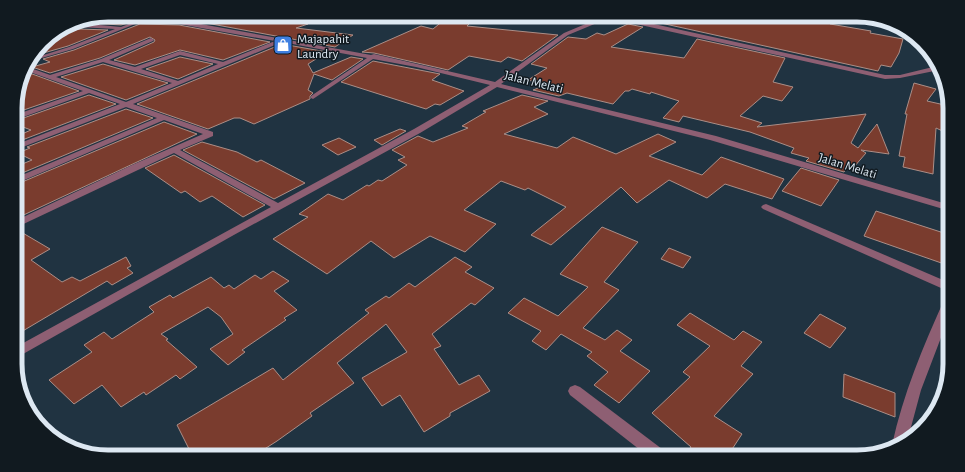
<svg xmlns="http://www.w3.org/2000/svg" width="965" height="472" font-family="'Alegreya Sans',sans-serif">
<style>
.building{fill:#7a3c2e;stroke:#ab8e87}
.lines{fill:none;stroke-linecap:round;stroke-linejoin:round}
.minor{fill:#8e5f73;fill-rule:evenodd}
.labels{text-anchor:middle;stroke-width:3;stroke-linejoin:round;paint-order:stroke}
.far-poi-label{font-size:13px;fill:#dde8f2;stroke:#111a20;text-anchor:start}
.far-street-label{font-size:13px;fill:#dde8f2;stroke:#111a20}
.rim{fill:none;stroke:#dde8f2;stroke-width:5}
</style>
<rect width="100%" height="100%" fill="#203341"/>
<g class="building">
<polygon points="207,15 321,15 321,17 303,23 308,24 296,28 353,35 335,47 190,20"/>
<polygon points="647,15 832,15 830,24 871,31 870,33 903,39 899,53 891,67 881,65 878,71 647,20"/>
<polygon points="97,20 128,23 121,25 90,23"/>
<polygon points="444,20 470,23 467,26 558,35 522,61 508,57 501,62 469,56 448,70 374,53 362,52 421,26 433,29"/>
<polygon points="140,24 179,25 270,42 223,60 180,50 135,65 114,60 154,42 155,40 150,37 100,58 50,73 32,67 50,62 43,59 74,50"/>
<polygon points="628,24 643,27 611,47 684,58 697,39 785,58 773,82 793,87 782,101 763,96 740,116 762,123 757,127 866,114 851,143 858,148 877,124 889,154 861,150 866,153 854,167 849,165 844,172 806,161 809,158 791,153 794,148 750,132 683,116 679,122 663,118 679,101 651,92 650,94 632,89 629,91 625,91 613,104 567,93 559,96 533,90 546,85 528,80 547,68 531,64 568,37 586,39 597,33 604,35"/>
<polygon points="79,29 108,30 68,46 33,56 45,39"/>
<polygon points="282,44 327,52 308,64 313,73 351,57 363,59 332,80 314,74 308,90 313,93 310,96 310,99 254,124 240,118 234,118 208,129 137,104"/>
<polygon points="180,57 213,64 178,79 146,69"/>
<polygon points="373,61 440,74 432,80 464,91 440,105 435,104 426,109 341,82"/>
<polygon points="103,64 168,83 126,100 61,77"/>
<polygon points="23,71 24,71 79,91 15,113 15,101"/>
<polygon points="914,83 936,89 927,101 949,106 949,134 936,128 933,174 903,167 905,157 899,156 907,114 905,114"/>
<polygon points="89,95 116,104 17,142 15,141 15,137 31,130 15,124 15,121"/>
<polygon points="522,95 548,101 534,107 548,114 504,134 557,148 573,137 616,154 658,134 676,142 649,156 702,175 721,157 784,179 772,199 725,184 707,198 669,180 637,203 621,187 551,245 531,235 566,207 528,188 525,190 501,181 464,210 496,224 465,252 430,236 394,258 371,241 327,274 273,239 308,217 299,214 328,194 343,200 367,185 369,186 378,180 382,181 407,165 398,160 405,157 392,150 418,136 433,142 468,128 462,126 486,112 483,111"/>
<polygon points="126,109 153,118 15,176 15,167 32,160 18,153 30,148 27,147"/>
<polygon points="164,122 197,134 15,219 15,185"/>
<polygon points="400,129 406,131 382,145 374,140"/>
<polygon points="339,138 356,147 338,155 322,145"/>
<polygon points="202,142 237,152 257,162 261,160 305,183 274,199 183,150"/>
<polygon points="174,155 265,205 243,217 212,196 200,202 185,191 181,193 145,168"/>
<polygon points="801,168 839,180 821,206 782,191"/>
<polygon points="876,211 950,235 950,266 864,236"/>
<polygon points="602,227 638,242 604,282 619,290 583,328 605,340 617,330 632,340 620,351 650,371 619,403 594,385 608,372 587,356 592,352 561,334 546,350 532,341 541,331 508,313 524,298 558,316 588,287 560,274"/>
<polygon points="16,229 50,249 31,260 62,282 72,277 80,281 126,257 131,266 127,268 133,273 112,285 107,281 16,335"/>
<polygon points="669,248 691,257 683,268 661,259"/>
<polygon points="455,257 472,267 465,272 494,288 475,305 471,303 432,334 441,346 434,349 459,385 479,375 490,391 450,413 450,416 424,432 400,395 382,406 362,378 407,352 386,324 337,363 354,383 310,413 312,416 277,441 252,457 193,457 177,425 273,368 283,380 369,313 365,310 386,296 389,298 409,283 415,287"/>
<polygon points="273,271 289,281 274,291 297,310 284,318 286,320 242,350 245,352 228,365 210,349 233,334 221,317 208,307 161,334 168,339 166,340 197,367 180,379 176,375 146,395 144,392 121,407 102,385 74,404 49,380 92,352 84,345 104,332 112,339 154,312 149,307 170,295 173,298 211,277 224,288 229,285 234,289 255,275 261,279"/>
<polygon points="690,313 734,340 743,331 762,342 741,366 753,374 714,416 742,434 727,457 684,457 691,447 652,413 690,377 683,372 710,346 677,325"/>
<polygon points="820,314 846,328 830,348 804,333"/>
<polygon points="844,374 895,393 895,417 843,397"/>
</g>
<g class="lines">
<g class="minor">
<path d="M108 15 179 20 371 55 374 54 495 82 564 33 607 15H613L885 75H900L937 66 939 70 900 78 885 79 609 18 568 35 501 84 716 136 950 205V211L710 140 497 87 420 133 232 236 16 358V347L271 207 174 153 15 228V221L132 165 203 134 164 120 15 184V178L157 118 126 107 15 150V145L120 104 89 93 15 120V115L83 91 24 70 25 66 50 75 101 59 151 38 154 40 153 41 109 60 135 67 180 51 223 62 275 41 179 24 145 20 73 49 28 62 31 59 69 47 115 29 79 27 53 34 60 30 79 23 121 27 139 20 103 16ZM282 42 367 58 311 96V98L313 99 373 59 416 67 490 85 414 129 278 203 180 150 213 136V132L133 104ZM180 55 218 64 178 81 141 69ZM103 62 172 83 126 102 56 77Z"/>
<polygon points="766,204 950,283 950,292 763,209 761,207 763,205"/>
<path d="M950 296V314L921 390 907 442 892 447V445C903 394 923 347 944 300L946 297Z"/>
<polygon points="575,385 580,387 666,452 669,457 649,457 570,395 568,391 570,387"/>
<path d="M30 411C39 411 51 424 54 432L53 436 34 421Z"/>
</g>
</g>
<defs>
<g id="shop-square" transform="scale(1)"><rect x="-9" y="-9" width="18" height="18" rx="4" fill="#3f7fe0" stroke="#111a20"/><path d="M-5-2.5h2.3a2.7 3.5 0 0 1 5.4 0H5L5.5 6h-11ZM-1.5-2.5h3a1.5 2.3 0 0 0-3 0Z" fill="#fff"/></g>
</defs>
<g fill-rule="evenodd">
<use href="#shop-square" x="283" y="45"/>
</g>
<g class="labels">
<g class="far-poi-label">
<text x="297" y="43">Majapahit<tspan x="297" dy="15">Laundry</tspan></text>
</g>
<g class="far-street-label">
<text transform="translate(534 81) rotate(14)" y="5">Jalan Melati</text>
<text transform="translate(848 165) rotate(17)" y="5">Jalan Melati</text>
</g>
</g>
<path d="M0 0H965V472H0ZM108 22H857A86 86 0 0 1 943 108V364A86 86 0 0 1 857 450H108A86 86 0 0 1 22 364V108A86 86 0 0 1 108 22Z" fill="#111a20" fill-rule="evenodd"/>
<path class="rim" d="M108 22H857A86 86 0 0 1 943 108V364A86 86 0 0 1 857 450H108A86 86 0 0 1 22 364V108A86 86 0 0 1 108 22Z"/>
</svg>
